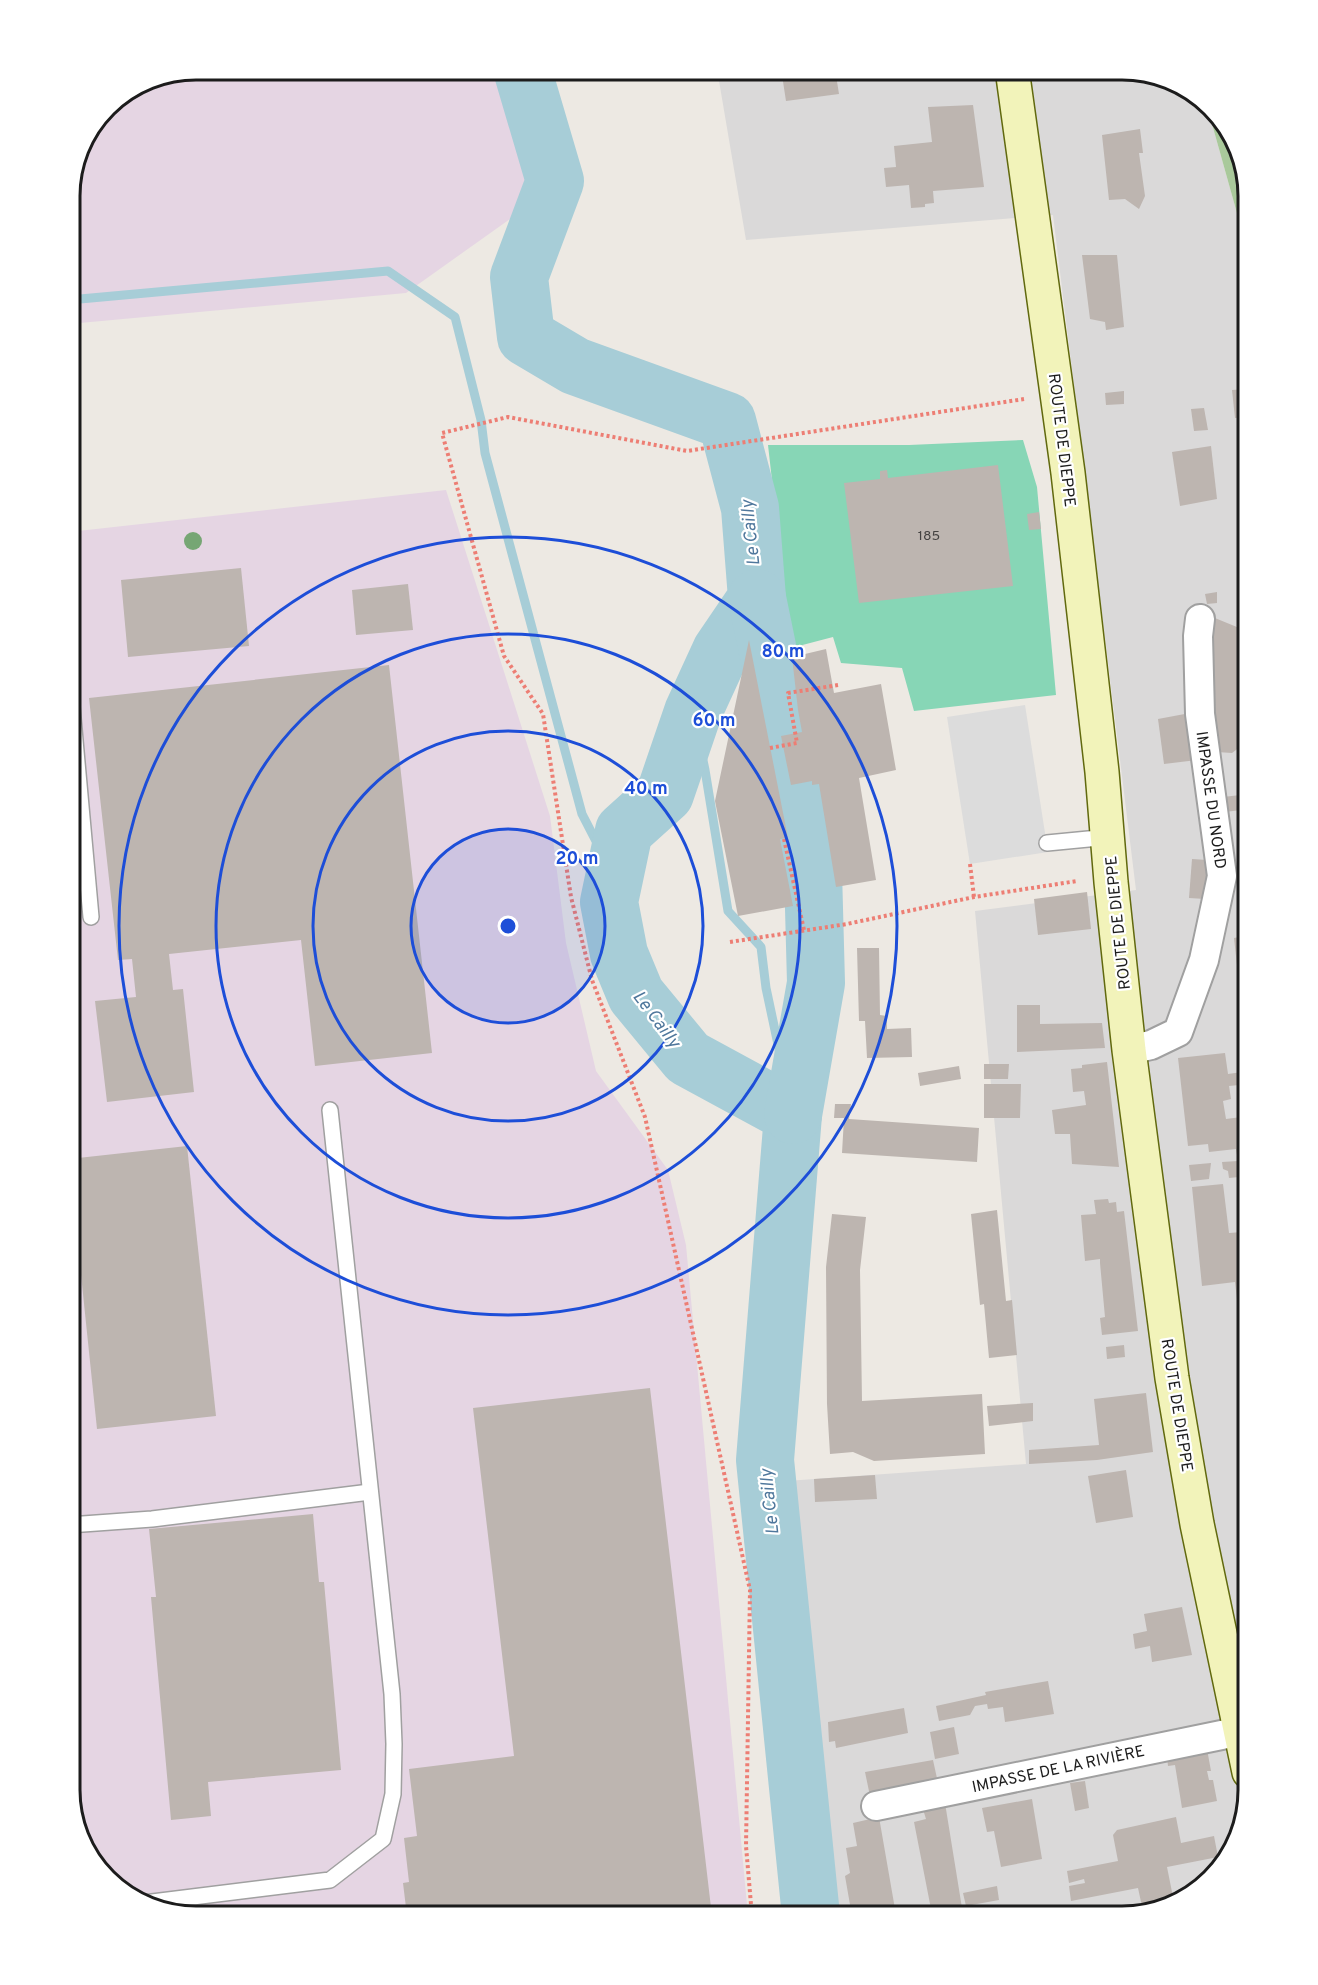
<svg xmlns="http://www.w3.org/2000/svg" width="1318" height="1985" font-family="Overpass,sans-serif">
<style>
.residential{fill:#dad9d9}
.industrial{fill:#e5d5e3}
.forest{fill:#a9c99b}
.pitch{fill:#87d6b6}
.parking{fill:#dcdcdc}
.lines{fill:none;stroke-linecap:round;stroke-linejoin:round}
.stream{stroke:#a7cdd7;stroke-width:9}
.river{stroke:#a7cdd7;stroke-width:58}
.building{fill:#bdb5b0}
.service-casing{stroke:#a0a0a0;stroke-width:18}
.minor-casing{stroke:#a0a0a0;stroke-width:32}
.secondary-casing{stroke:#61690e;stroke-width:36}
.path{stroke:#ed7e74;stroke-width:4;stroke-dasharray:3 3;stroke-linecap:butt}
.service{stroke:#fff;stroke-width:15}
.minor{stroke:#fff;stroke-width:28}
.secondary{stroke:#f2f3ba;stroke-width:33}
.tree{fill:#76a674}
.ring{fill:none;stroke:#1d4ed8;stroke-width:3}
.labels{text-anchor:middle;stroke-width:4.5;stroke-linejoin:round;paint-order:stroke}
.number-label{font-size:14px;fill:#444241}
.street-label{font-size:16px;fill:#1c1c1c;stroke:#fff}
.water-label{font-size:18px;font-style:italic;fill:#4f779c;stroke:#fff}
.rim{fill:none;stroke:#1c1c1c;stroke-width:3}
.centre{fill:#1d4ed8;stroke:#fff;stroke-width:3}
.ring-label{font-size:18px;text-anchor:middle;font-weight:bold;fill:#1d4ed8;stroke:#fff;stroke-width:4.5;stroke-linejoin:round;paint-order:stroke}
</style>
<rect width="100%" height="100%" fill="#ede9e3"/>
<polygon class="residential" points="717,69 1131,69 1193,90 1207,106 1249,256 1249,1790 1232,1853 1185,1899 1123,1916 823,1916 757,1483 1026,1464 975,911 1136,890 1053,215 746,240"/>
<g class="industrial">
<polygon points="195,69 544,69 576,172 406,293 69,324 69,187 79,147 106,106 147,78"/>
<polygon points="446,490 550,816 566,943 596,1071 668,1170 686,1245 748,1916 187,1916 132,1899 86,1852 69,1790 69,532"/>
</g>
<polygon class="forest" points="1207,106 1232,133 1249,195 1249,256"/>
<polygon class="pitch" points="1023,440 1037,487 1056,695 914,711 902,668 841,663 833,637 791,648 768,445 909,445"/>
<polygon class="parking" points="1025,705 1048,852 970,864 947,717"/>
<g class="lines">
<g class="stream">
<polyline points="69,300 388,271 455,317 481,420 485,453 582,814 614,876"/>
<polyline points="693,712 705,770 728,911 761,947 766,988 793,1115"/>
</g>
<g class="river">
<polyline points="522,69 555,181 519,277 526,337 575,366 727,421 750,508 757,598 721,651 693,712 665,794 624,831 609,902 619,954 636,995 688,1058 793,1115 765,1460 811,1916"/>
<polyline points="757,598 813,871 816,983 793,1115"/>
</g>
</g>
<g class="building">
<polygon points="792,69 835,69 839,94 786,101 782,75 792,74"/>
<polygon points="973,105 984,187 933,191 934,203 925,204 925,207 911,208 909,185 886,187 884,168 896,167 894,146 932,142 928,107"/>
<polygon points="1140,129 1143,153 1139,153 1145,196 1139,209 1125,199 1109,200 1102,135"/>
<polygon points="1082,255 1117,255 1124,327 1106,330 1105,322 1090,319"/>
<polygon points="1247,389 1249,417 1235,418 1232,390"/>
<polygon points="1124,391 1124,404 1106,405 1105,393"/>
<polygon points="1204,408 1208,430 1194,431 1191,409"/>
<polygon points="1211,446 1217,499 1180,506 1172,452"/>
<polygon points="998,465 1013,586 859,603 844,483 880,479 880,471 887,470 888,478"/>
<polygon points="1039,512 1041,529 1029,530 1027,514"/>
<polygon points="241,568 249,646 128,657 121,580"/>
<polygon points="408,584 413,630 356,635 352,590"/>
<polygon points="1217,592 1217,603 1207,604 1205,594"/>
<polygon points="1210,616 1249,632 1249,740 1232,753 1217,752 1214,724"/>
<polygon points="749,640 788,838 780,839 793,906 738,916 715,801"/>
<polygon points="803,645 805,654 826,649 834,693 881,684 896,770 859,778 876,880 836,887 819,784 812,785 812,781 791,785 781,736 802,732 798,710 791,648"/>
<polygon points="389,665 432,1053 315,1066 301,940 169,954 173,990 183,989 194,1092 107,1102 95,1001 136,997 132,959 118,960 89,698"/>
<polygon points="1190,713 1197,760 1164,764 1158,719"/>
<polygon points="1249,794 1249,809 1225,812 1223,797"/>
<polygon points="1192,859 1207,860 1205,899 1189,898"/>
<polygon points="1087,892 1091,929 1038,935 1034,899"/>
<polygon points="1249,935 1249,963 1237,965 1234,938"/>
<polygon points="857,948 879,948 880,1015 887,1016 887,1029 911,1028 912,1057 867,1058 865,1021 859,1021"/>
<polygon points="1017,1005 1040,1005 1040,1024 1102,1023 1105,1048 1017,1052"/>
<polygon points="1238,1045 1248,1045 1249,1068 1241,1069"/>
<polygon points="1225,1053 1228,1074 1249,1071 1249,1084 1229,1086 1231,1099 1223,1101 1226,1119 1249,1116 1249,1159 1238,1161 1239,1177 1229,1178 1228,1171 1223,1169 1222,1162 1238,1161 1236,1149 1209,1152 1208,1144 1188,1146 1178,1058"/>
<polygon points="1107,1062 1119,1167 1072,1164 1070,1134 1055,1134 1052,1110 1086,1105 1084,1091 1073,1092 1071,1069 1082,1068 1082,1065"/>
<polygon points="984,1064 1009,1064 1008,1079 984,1079"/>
<polygon points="959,1066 961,1079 920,1086 918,1073"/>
<polygon points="984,1084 1021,1084 1020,1118 984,1118"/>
<polygon points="835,1104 851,1104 849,1119 979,1128 977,1162 842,1153 844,1118 834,1118"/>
<polygon points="187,1146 216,1416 97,1429 69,1159"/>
<polygon points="1211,1163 1209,1179 1191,1181 1189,1165"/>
<polygon points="1223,1184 1229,1233 1242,1232 1249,1286 1249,1316 1239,1317 1235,1282 1202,1286 1192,1187"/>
<polygon points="1108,1199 1109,1203 1116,1202 1117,1212 1124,1211 1138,1331 1102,1335 1100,1318 1105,1317 1100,1263 1100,1259 1085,1261 1081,1215 1096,1214 1094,1200"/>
<polygon points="997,1210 1006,1301 1012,1300 1017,1355 989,1358 984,1304 980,1305 971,1214"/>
<polygon points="832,1214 866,1217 860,1270 862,1401 982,1394 985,1454 874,1461 853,1452 830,1454 827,1404 826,1267"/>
<polygon points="1124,1345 1125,1357 1107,1359 1106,1347"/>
<polygon points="650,1388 712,1916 407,1916 403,1883 409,1882 404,1838 417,1836 409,1769 514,1756 473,1408"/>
<polygon points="1146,1393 1153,1452 1097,1460 1029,1464 1029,1450 1099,1445 1094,1399"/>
<polygon points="1033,1403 1033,1421 989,1426 987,1406"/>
<polygon points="1126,1470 1133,1517 1096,1523 1088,1476"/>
<polygon points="875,1475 877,1499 815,1502 814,1479"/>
<polygon points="313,1514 319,1582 324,1582 341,1770 208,1782 211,1816 171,1820 151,1597 156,1597 149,1529"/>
<polygon points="1182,1607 1192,1655 1152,1662 1150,1646 1135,1649 1133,1634 1147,1631 1144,1614"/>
<polygon points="1048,1681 1054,1714 1005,1722 1003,1707 988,1709 987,1704 975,1706 970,1715 939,1721 936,1706 986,1695 985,1692"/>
<polygon points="904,1708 908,1733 836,1748 835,1741 829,1742 828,1722"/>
<polygon points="954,1727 959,1754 935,1759 930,1732"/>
<polygon points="1207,1749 1211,1771 1207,1771 1209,1780 1213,1780 1217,1801 1182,1808 1175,1765 1168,1766 1167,1756"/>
<polygon points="933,1760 938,1783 870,1796 865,1772"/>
<polygon points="1085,1781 1089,1808 1075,1811 1070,1783"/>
<polygon points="1032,1799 1042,1859 1001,1867 994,1831 987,1832 982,1808"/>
<polygon points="945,1803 962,1908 932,1914 914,1822 926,1819 922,1806"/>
<polygon points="879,1817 895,1909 862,1916 852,1916 845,1876 850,1873 846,1848 857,1846 853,1823"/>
<polygon points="1176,1817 1181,1843 1214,1836 1218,1857 1167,1867 1174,1902 1143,1911 1138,1888 1071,1901 1069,1886 1085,1883 1084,1879 1069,1883 1067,1871 1118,1861 1113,1835 1117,1830"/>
<polygon points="997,1886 999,1900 966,1906 963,1893"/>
</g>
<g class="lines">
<g class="service-casing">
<g id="service">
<polyline points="69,674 91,917"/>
<polyline points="1047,843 1109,837"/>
<polyline points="69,1525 152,1519 370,1492"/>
<polyline points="1229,1667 1249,1639"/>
<polyline points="144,1903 330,1880 383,1839 393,1794 394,1744 392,1694 330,1110"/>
</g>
</g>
<g class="minor-casing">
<g id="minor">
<polyline points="1129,1050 1151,1045 1178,1032 1204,960 1222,876 1200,714 1198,636 1200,619"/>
<polyline points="876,1806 1241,1731"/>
</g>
</g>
<g class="secondary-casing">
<polyline id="secondary" points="1012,69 1068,473 1102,772 1111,882 1129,1050 1172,1378 1197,1524 1249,1772"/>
</g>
<g class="path">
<polyline points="770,748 797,743 788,693 838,685"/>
<polyline points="784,839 804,930"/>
<polyline points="970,864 974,897"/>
<polyline points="730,942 847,924 974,897 1077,881"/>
<polyline points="752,1916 746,1846 750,1590 645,1117 592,980 571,897 543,714 504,656 442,433 508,417 687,451 1024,399"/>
</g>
<use href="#service" class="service"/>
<use href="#minor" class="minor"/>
<use href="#secondary" class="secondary"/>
</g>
<circle class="tree" cx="193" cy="541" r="9"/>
<circle cx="508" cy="926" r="97" fill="#1d4ed8" fill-opacity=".12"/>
<g class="ring">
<circle cx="508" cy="926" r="97"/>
<circle cx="508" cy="926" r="195"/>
<circle cx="508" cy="926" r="292"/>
<circle cx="508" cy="926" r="389"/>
</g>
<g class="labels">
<g class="number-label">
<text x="929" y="540">185</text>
</g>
<g class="street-label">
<text transform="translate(1063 440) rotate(83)" y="6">ROUTE DE DIEPPE</text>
<text transform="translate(1212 800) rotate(82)" y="6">IMPASSE DU NORD</text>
<text transform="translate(1117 923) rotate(-96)" y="6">ROUTE DE DIEPPE</text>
<text transform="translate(1178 1405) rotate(81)" y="6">ROUTE DE DIEPPE</text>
<text transform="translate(1058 1768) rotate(-12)" y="6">IMPASSE DE LA RIVIÈRE</text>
</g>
<g class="water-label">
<text transform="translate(750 533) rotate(-96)" y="6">Le Cailly</text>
<text transform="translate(657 1019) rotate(53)" y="6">Le Cailly</text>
<text transform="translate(769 1502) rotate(-96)" y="6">Le Cailly</text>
</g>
</g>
<path d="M0 0H1318V1985H0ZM196 80H1122A116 116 0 0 1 1238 196V1790A116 116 0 0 1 1122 1906H196A116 116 0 0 1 80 1790V196A116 116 0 0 1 196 80Z" fill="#fff" fill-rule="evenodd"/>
<path class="rim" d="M196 80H1122A116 116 0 0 1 1238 196V1790A116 116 0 0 1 1122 1906H196A116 116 0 0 1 80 1790V196A116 116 0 0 1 196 80Z"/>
<circle cx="508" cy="926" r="9" class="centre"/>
<g class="ring-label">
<text x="783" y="657">80 m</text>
<text x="714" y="726">60 m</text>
<text x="646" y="794">40 m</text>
<text x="577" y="864">20 m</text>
</g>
</svg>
